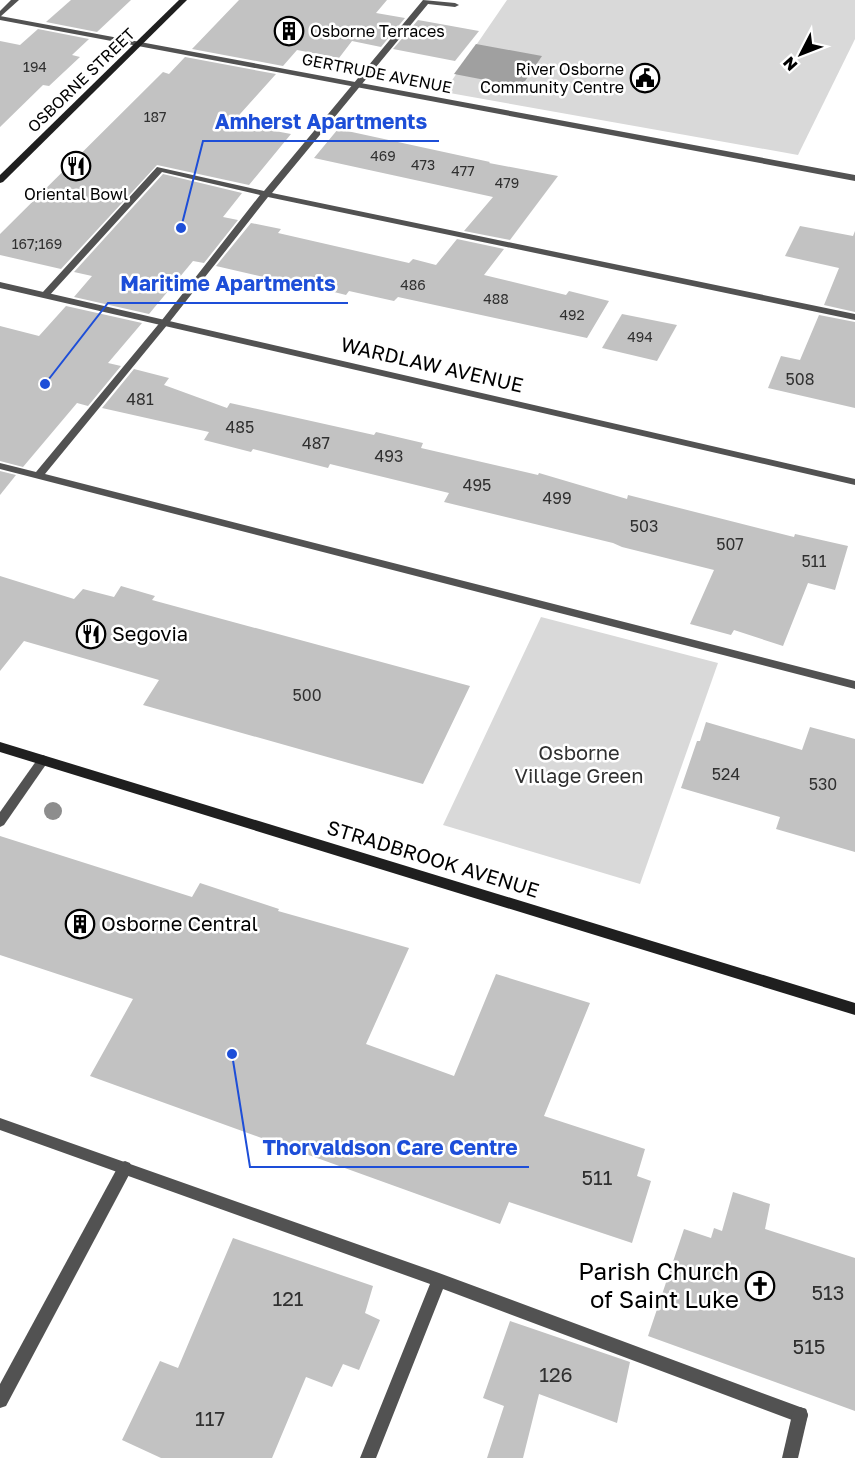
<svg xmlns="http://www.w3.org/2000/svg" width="855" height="1458" font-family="'Golos Text',sans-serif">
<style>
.green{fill:#d9d9d9}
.water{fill:#a0a0a0}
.building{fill:#c2c2c2}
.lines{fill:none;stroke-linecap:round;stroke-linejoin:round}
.lane{fill:#525252;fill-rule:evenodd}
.street{fill:#525252;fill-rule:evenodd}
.secondary{fill:#1f1f1f;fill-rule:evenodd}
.tree{fill:#8d8d8d}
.labels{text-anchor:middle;stroke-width:5;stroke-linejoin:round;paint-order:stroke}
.far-number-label{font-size:14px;fill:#303030}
.far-poi-label{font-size:16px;fill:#000;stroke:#fff;text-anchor:start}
.far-street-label{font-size:16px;fill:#000;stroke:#fff}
.number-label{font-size:16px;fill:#303030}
.street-label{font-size:20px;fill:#000;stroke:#fff}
.poi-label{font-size:20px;fill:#000;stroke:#fff;text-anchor:start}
.park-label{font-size:20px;fill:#303030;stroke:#fff}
.near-number-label{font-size:20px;fill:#303030}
.near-poi-label{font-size:24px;fill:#000;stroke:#fff;text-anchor:end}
.leader{fill:none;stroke:#1d4ed8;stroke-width:2}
.callout-dot{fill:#1d4ed8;stroke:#fff;stroke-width:2}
.callout-label{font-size:21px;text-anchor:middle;font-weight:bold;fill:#1d4ed8;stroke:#fff;stroke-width:5;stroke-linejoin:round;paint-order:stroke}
</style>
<rect width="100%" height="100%" fill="#fff"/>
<g class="green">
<polygon points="507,0 855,0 855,39 798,155 444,92"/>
<polygon points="541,617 718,663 640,884 443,825"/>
</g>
<polygon class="water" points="476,44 542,56 521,87 454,74"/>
<g class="building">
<polygon points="71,0 131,0 97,32 46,22"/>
<polygon points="239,0 387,0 376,13 405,18 381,47 352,41 339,58 297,50 283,66 192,49"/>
<polygon points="418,20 479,31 455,61 393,49"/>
<polygon points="38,29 89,39 72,55 80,57 49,86 43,85 0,127 0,41 20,45"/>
<polygon points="185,57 276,74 232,123 291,134 249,185 157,165 61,269 0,255 0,234 163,72 169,74"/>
<polygon points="338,129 490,162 489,163 558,176 510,240 464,231 493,197 314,158"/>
<polygon points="163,174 242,193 223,217 238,220 204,263 193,261 149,314 74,297 92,276 74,272"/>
<polygon points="251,223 281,229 278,233 409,263 413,259 436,265 457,239 504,249 484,275 566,295 569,291 609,301 587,338 398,297 394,301 349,291 346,295 274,277 272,279 216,266"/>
<polygon points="800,226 853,236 855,231 855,312 824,305 839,268 785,256"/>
<polygon points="66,306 142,323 108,363 121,366 88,406 77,403 23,467 0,461 0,326 39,336"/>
<polygon points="622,314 677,325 657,361 602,348"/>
<polygon points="819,315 855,322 855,408 768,388 781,356 800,360"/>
<polygon points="134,369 169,378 164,385 227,408 230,403 374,435 376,432 423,443 421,448 538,475 539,473 627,499 628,495 794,537 795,534 848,546 835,590 808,583 783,646 734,630 731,635 690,624 714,570 622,547 613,543 444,502 449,493 330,464 328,468 253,449 251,452 204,440 209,432 102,408"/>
<polygon points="0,471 16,475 0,495"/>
<polygon points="0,576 74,599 83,589 114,597 121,586 155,596 152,600 470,686 423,784 143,705 159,680 24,641 0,671"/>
<polygon points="706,722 802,750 810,727 855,739 855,852 776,829 780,817 681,788 697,741 700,741"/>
<polygon points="0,836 192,897 200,883 279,909 278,911 409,948 366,1044 454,1076 496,974 590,1003 544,1116 645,1149 637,1176 651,1181 632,1243 509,1202 500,1224 90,1076 133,999 0,955"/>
<polygon points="733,1192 770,1204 765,1229 855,1258 855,1411 648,1336 684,1229 711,1238 714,1228 722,1231"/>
<polygon points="233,1238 373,1286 365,1313 380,1320 359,1370 343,1364 332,1387 306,1377 272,1458 161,1458 122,1440 160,1361 178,1368"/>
<polygon points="510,1321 630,1362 617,1423 539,1394 523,1458 487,1458 504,1406 483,1398"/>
</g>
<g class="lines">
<g class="lane">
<polygon points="11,0 19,0 0,17 0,11"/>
<polygon points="423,0 455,3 459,5 455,7 428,4 272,193 855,314 855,320 268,197 168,324 45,474 855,681 855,689 0,469 0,463 36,472 162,320 260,195 162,172 48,297 42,297 42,293 157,167 264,191"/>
<polygon points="43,755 47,757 49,760 47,763 4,825 0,827 0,812 39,757"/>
<polygon points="0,1118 439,1273 800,1407 806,1409 808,1415 806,1421 800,1423 443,1289 376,1458 360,1458 430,1284 0,1130"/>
</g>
<g class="street">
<polygon points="0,16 855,175 855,181 0,20"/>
<polygon points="0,282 855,479 855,485 0,288"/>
<polygon points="125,1161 130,1163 132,1168 130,1173 6,1406 0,1408 0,1384 120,1163"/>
<polygon points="800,1407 806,1409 808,1415 798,1458 782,1458 792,1415 794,1409"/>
</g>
<g class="secondary">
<polygon points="179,0 187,0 3,182 0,183 0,175"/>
<polygon points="0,742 855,1003 855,1015 0,752"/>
</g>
</g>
<circle class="tree" cx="53" cy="811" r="9"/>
<defs>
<g id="building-ring" transform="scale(1.5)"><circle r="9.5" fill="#fff" stroke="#000" stroke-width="1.5"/><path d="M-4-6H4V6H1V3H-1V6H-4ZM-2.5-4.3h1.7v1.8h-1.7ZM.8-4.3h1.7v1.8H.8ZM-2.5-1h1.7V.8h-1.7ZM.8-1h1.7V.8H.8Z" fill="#000"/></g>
<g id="civic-ring" transform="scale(1.5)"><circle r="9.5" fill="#fff" stroke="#000" stroke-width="1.5"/><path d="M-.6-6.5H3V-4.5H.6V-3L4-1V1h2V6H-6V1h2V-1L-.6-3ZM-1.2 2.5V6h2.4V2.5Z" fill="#000"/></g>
<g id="restaurant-ring" transform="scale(1.5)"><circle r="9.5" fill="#fff" stroke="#000" stroke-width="1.5"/><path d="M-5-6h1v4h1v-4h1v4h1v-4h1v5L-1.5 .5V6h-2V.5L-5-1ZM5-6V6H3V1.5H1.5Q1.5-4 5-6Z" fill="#000"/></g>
<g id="church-ring" transform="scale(1.5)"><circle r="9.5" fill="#fff" stroke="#000" stroke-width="1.5"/><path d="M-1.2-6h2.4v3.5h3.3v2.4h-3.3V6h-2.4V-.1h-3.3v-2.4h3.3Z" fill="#000"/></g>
</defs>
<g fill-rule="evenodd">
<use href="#building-ring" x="289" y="31"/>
<use href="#civic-ring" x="645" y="78"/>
<use href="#restaurant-ring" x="76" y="166"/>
<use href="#restaurant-ring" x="91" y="634"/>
<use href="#building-ring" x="80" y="924"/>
<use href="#church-ring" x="760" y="1286"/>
</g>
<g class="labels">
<g class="far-number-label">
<text x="35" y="72">194</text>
<text x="155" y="122">187</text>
<text x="383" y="161">469</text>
<text x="423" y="170">473</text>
<text x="463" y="176">477</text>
<text x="507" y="188">479</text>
<text x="37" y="249">167;169</text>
<text x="413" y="290">486</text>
<text x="496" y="304">488</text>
<text x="572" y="320">492</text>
<text x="640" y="342">494</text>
</g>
<g class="far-poi-label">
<text x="310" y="37">Osborne Terraces</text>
<text x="624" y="75" text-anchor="end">River Osborne<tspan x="624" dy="18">Community Centre</tspan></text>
<text x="76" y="200" text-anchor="middle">Oriental Bowl</text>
</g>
<g class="far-street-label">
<text transform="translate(377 73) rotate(11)" y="6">GERTRUDE AVENUE</text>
<text transform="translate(81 80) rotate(-44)" y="6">OSBORNE STREET</text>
</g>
<g class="number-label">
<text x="800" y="385">508</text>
<text x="140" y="405">481</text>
<text x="240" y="433">485</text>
<text x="316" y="449">487</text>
<text x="389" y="462">493</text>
<text x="477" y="491">495</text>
<text x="557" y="504">499</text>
<text x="644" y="532">503</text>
<text x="730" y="550">507</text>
<text x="814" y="567">511</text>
<text x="307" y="701">500</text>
<text x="726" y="780">524</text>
<text x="823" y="790">530</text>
</g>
<g class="street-label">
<text transform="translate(432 365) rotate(13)" y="7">WARDLAW AVENUE</text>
<text transform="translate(433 859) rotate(17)" y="7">STRADBROOK AVENUE</text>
</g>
<g class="poi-label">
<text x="112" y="641">Segovia</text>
<text x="101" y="931">Osborne Central</text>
</g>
<g class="park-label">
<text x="579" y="760">Osborne<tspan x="579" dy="23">Village Green</tspan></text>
</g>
<g class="near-number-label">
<text x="597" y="1185">511</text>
<text x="828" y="1300">513</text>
<text x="288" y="1306">121</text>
<text x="809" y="1354">515</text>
<text x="556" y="1382">126</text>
<text x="210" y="1426">117</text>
</g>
<g class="near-poi-label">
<text x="739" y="1280">Parish Church<tspan x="739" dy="28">of Saint Luke</tspan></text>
</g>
</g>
<path class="leader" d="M181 228L203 141H439M45 384L108 303H348M232 1054L250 1167H529"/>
<g class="callout-dot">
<circle cx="181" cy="228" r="6"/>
<circle cx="45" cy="384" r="6"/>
<circle cx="232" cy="1054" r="6"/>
</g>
<g class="callout-label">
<text x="321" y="129">Amherst Apartments</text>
<text x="228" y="291">Maritime Apartments</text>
<text x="390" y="1155">Thorvaldson Care Centre</text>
</g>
<g transform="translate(801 54) rotate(228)" stroke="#ffffff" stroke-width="4.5" paint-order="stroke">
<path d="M0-4.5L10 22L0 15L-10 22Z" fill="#000000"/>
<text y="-9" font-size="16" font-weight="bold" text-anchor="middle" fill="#000000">N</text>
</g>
</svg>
